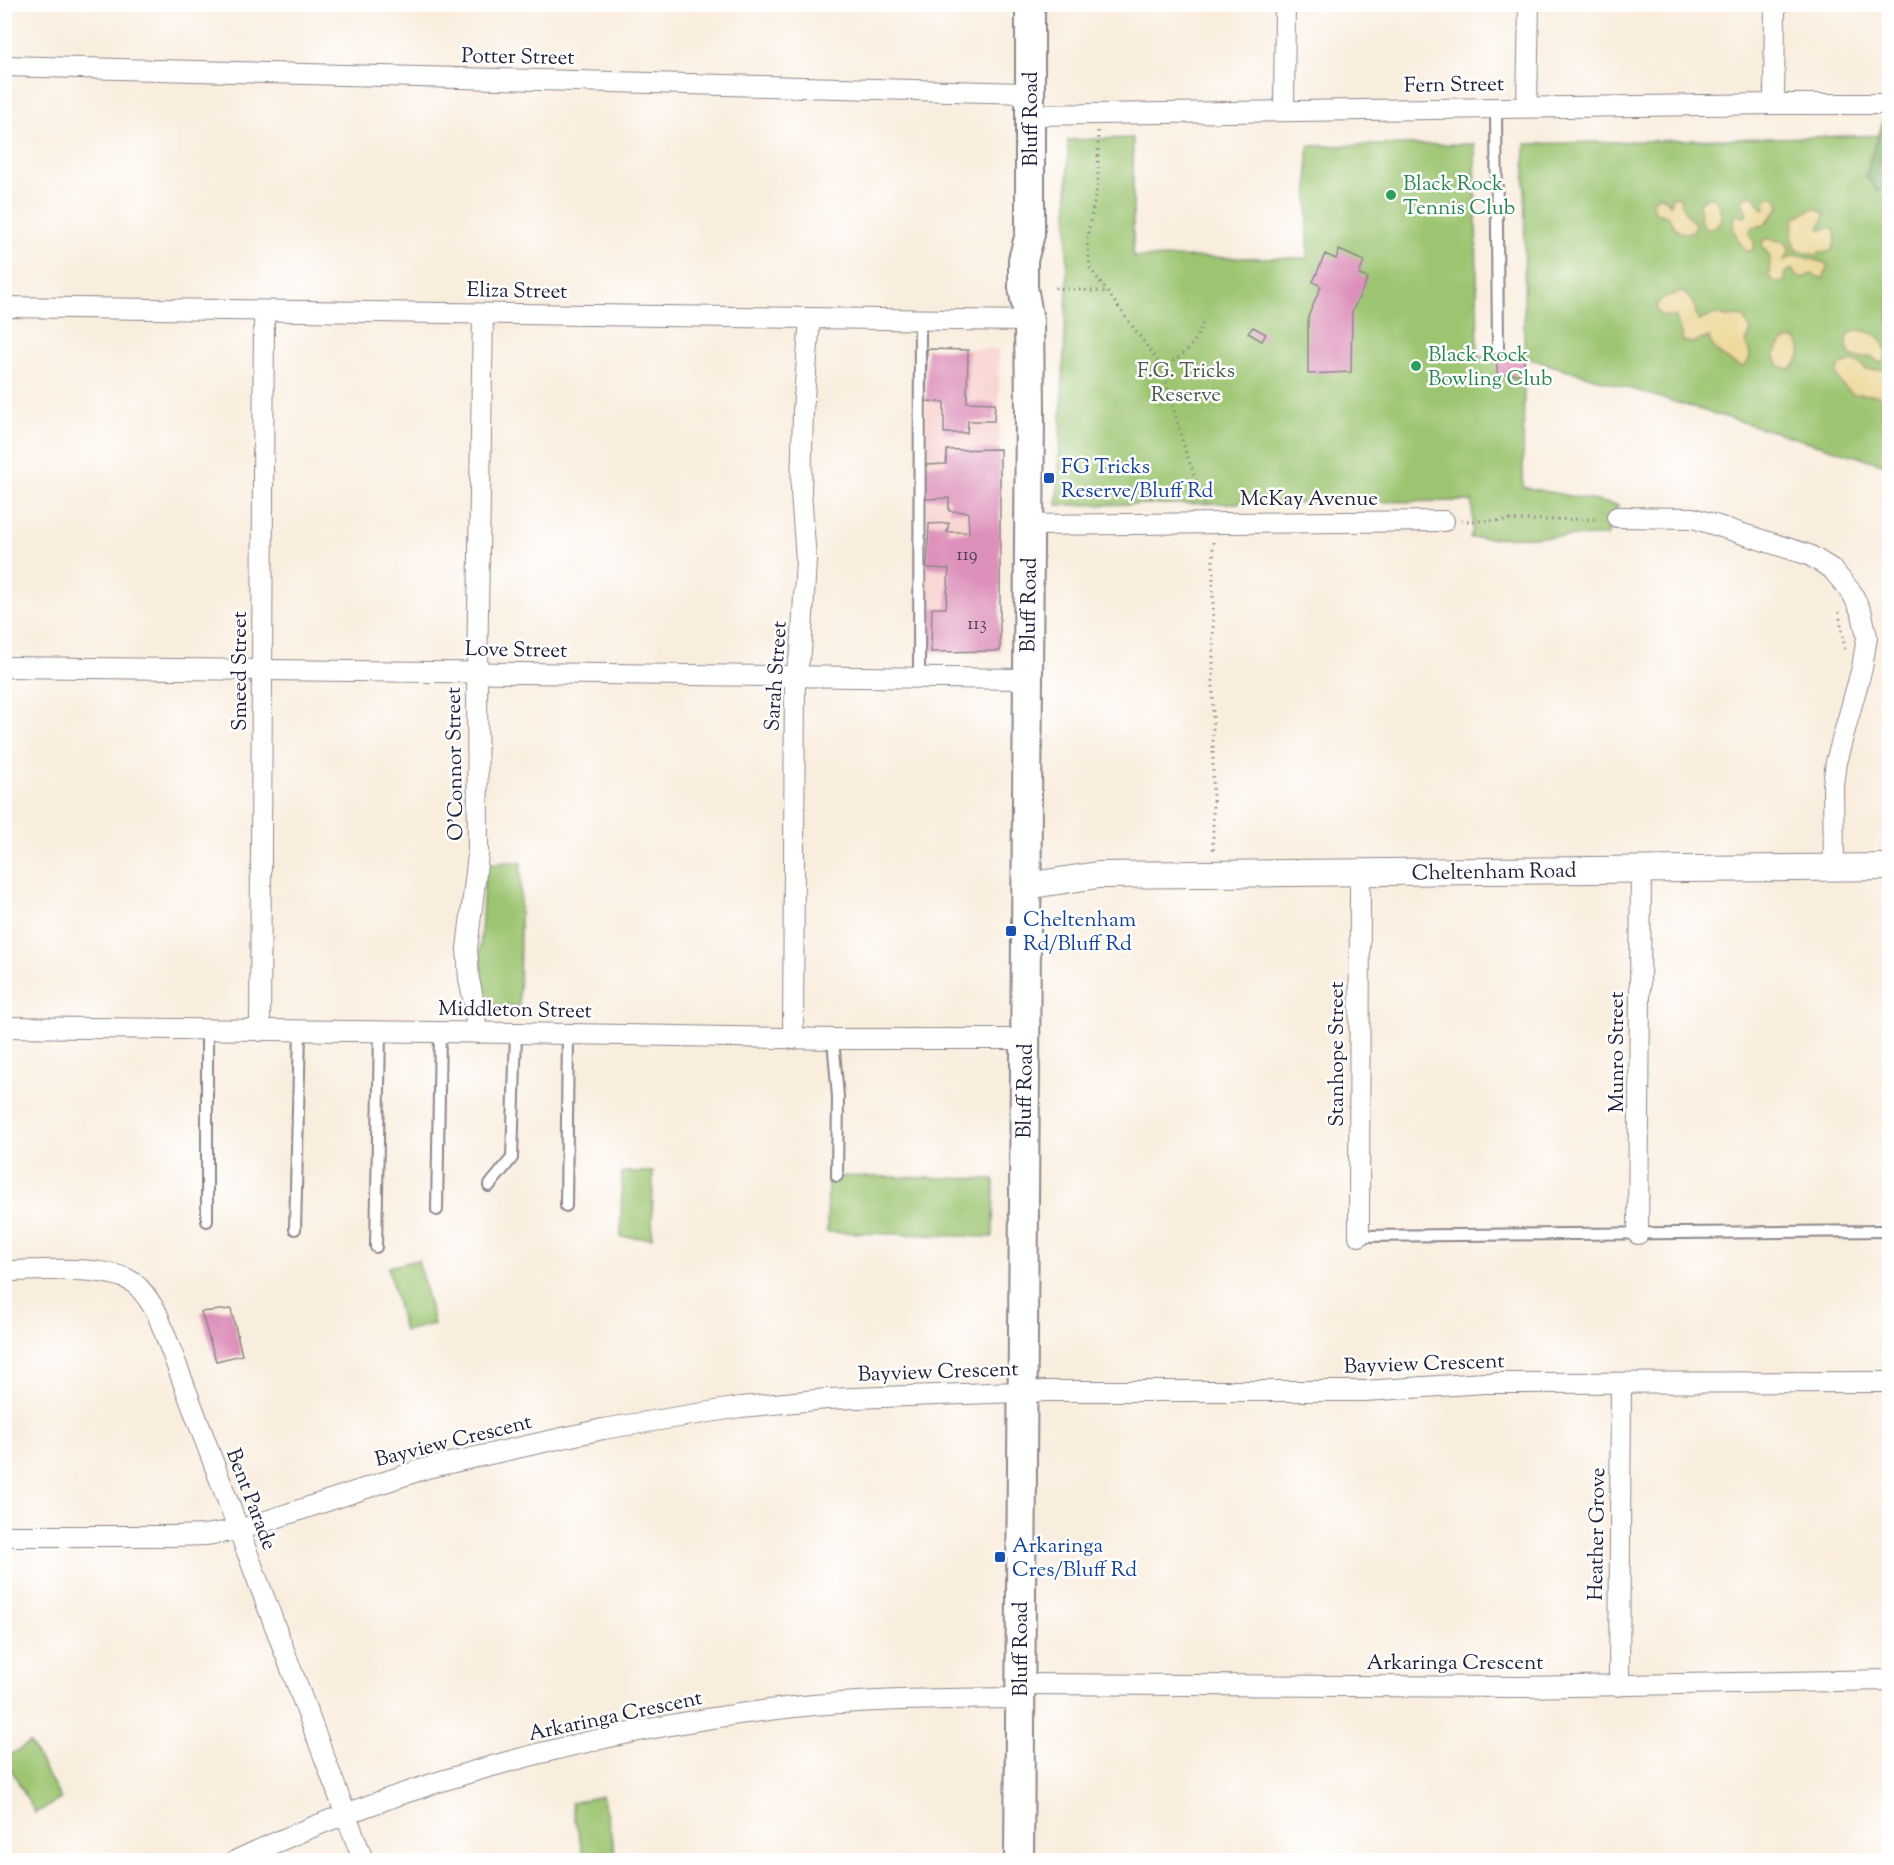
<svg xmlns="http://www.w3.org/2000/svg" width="1894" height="1865" font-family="'Sorts Mill Goudy',serif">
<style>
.built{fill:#f7d0cc}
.green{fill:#9dc571;stroke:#607456;stroke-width:1.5}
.forest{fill:#7eaa63;stroke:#50664f;stroke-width:1.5}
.sand{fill:#eeda9e;stroke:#887e6c;stroke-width:1.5}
.building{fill:#dd90ba}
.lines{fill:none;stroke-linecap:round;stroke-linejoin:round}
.service-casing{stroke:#8e888c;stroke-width:14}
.minor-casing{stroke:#8e888c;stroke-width:22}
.tertiary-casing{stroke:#8e888c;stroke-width:28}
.secondary-casing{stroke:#8e888c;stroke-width:32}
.path{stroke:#8e888c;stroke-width:3;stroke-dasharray:1.5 4.5;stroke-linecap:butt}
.service{stroke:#fff;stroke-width:10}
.minor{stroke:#fff;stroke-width:20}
.tertiary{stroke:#fff;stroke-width:26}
.secondary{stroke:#fff;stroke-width:28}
.leisure-dot{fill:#2e9e5b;stroke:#fff;stroke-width:2}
.transit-dot{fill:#1a4fb4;stroke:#fff;stroke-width:2}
.labels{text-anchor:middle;stroke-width:5;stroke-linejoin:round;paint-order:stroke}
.number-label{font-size:18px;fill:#513e5b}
.street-label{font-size:21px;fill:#22223b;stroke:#fff}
.leisure-label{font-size:21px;fill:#27864d;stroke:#fff;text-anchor:start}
.park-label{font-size:21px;fill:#4d5b4e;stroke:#fff}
.transit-label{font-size:21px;fill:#164399;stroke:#fff;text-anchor:start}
</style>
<rect width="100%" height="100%" fill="#fff"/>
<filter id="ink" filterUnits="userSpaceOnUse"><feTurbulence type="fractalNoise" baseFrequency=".0167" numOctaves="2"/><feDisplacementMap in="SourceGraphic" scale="12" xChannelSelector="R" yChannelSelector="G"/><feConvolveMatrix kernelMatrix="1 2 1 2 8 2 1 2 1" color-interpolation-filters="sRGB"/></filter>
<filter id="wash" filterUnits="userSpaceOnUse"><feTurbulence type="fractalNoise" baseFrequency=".008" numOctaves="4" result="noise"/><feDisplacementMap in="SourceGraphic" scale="24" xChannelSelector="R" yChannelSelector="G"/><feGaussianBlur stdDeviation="1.35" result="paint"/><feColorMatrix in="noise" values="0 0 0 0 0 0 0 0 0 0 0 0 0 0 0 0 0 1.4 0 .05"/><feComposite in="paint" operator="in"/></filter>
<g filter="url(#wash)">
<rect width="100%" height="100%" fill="#f9eddd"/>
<polygon class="built" points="926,349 999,349 1000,651 926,651"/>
<g class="green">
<polygon points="1889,135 1889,466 1524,357 1523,487 1618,505 1607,536 1470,538 1473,529 1472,501 1057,505 1067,288 1068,140 1133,138 1133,257 1308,258 1308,146 1475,144 1478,357 1524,357 1525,144"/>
<polygon points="521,862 519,1006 484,1005 478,989 485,863"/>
<polygon points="622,1172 653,1172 652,1238 621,1237"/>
<polygon points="828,1176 994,1179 993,1237 827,1232"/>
<polygon points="418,1260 434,1324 404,1331 388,1267"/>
<polygon points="30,1743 61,1799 35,1813 5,1758"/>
<polygon points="602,1796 617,1859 585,1860 571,1803"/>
</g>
<polygon class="forest" points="1889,117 1889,190 1878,191 1866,177 1872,152 1884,120"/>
<g class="sand">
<polygon points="1658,195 1665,198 1670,205 1672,197 1679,196 1687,216 1695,223 1694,231 1685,233 1677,231 1668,216 1657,213 1651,204"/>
<path d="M1750 195 1756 197 1761 208H1765V201L1768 197H1774L1778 200 1780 206 1765 225 1753 227 1749 233 1755 244 1752 251H1746C1738 241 1728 226 1736 214L1745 217 1747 213 1742 202 1745 196Z"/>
<path d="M1709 196C1720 199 1726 217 1716 226 1714 228 1708 229 1706 230L1700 220 1701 211 1698 203Z"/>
<path d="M1815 208 1826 214 1819 228 1822 230 1832 227 1835 230C1836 238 1836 244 1831 251L1820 252 1816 255 1796 250C1791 238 1791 230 1795 217Z"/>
<path d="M1764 239H1769L1786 242 1790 251 1786 256 1784 261 1794 255C1804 258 1822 260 1828 265L1823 279 1812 274 1802 278 1796 276 1792 269 1784 274 1785 282 1775 283 1769 277 1770 257 1762 245Z"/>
<path d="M1680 292C1694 295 1695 309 1698 321L1716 314 1726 317 1741 316 1745 320 1751 331 1746 343C1751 354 1752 358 1744 367 1731 364 1711 351 1709 337L1692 343 1683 341 1676 317 1663 316 1658 313 1656 306 1661 300Z"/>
<path d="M1858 330C1879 333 1886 337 1886 360L1880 363 1871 356 1862 358 1850 356 1846 343 1848 334Z"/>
<path d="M1791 339 1797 340C1804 351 1800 362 1790 369L1779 366 1774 355C1778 345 1781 342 1791 339Z"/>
<polygon points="1853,361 1861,364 1866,370 1889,369 1889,404 1877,395 1853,394 1842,385 1836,373 1840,365"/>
</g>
<g id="blocks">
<g class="building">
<polygon points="1339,250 1364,261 1359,275 1368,278 1352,312 1351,372 1308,374 1308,317 1321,286 1313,282 1325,254 1336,259"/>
<polygon points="1253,327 1266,334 1262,341 1248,333"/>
<polygon points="927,349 968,350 967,402 995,403 994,421 968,421 967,433 944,433 944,402 926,401"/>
<polygon points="1497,357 1524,357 1524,374 1497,375"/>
<polygon points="1000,449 1000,651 931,652 932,608 946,608 949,569 927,568 929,524 949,523 947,532 969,532 968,512 949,511 949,498 926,499 925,465 946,464 947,450"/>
<polygon points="231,1309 242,1355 216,1361 201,1312"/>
</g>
</g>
</g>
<g filter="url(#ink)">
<use href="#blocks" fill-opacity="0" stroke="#8e888c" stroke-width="1.5"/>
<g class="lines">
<g class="service-casing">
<g id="service">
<polyline points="1496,108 1498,349"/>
<polyline points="919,678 920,320"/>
<polyline points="207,1031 207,1221"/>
<polyline points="833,1039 838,1097 837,1176"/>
<polyline points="489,1186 512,1158 516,1033"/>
<polyline points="566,1206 568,1034"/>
<polyline points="437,1210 440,1032"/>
<polyline points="295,1229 300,1032"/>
<polyline points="1359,1236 1890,1231"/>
<polyline points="376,1247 380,1032"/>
</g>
</g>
<g class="minor-casing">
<g id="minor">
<polyline points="4,66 1029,93"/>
<polyline points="1774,104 1775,4"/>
<polyline points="1527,107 1529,4"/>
<polyline points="1284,111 1285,4"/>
<polyline points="1030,115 1774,104 1880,104"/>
<polyline points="4,307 1029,321"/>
<polyline points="1617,517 1693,518 1809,555 1832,569 1852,593 1862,614 1867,637 1862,668 1836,762 1833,785 1834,867"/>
<polyline points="1029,525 1444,521"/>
<polyline points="4,667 1027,679"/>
<polyline points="4,1027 516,1033 833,1039 1025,1039"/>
<polyline points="260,1031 264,311"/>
<polyline points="476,1033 475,1008 469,979 467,949 478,855 477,673 483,314"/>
<polyline points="793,1039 795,676 801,652 806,560 801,492 803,411 810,318"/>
<polyline points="1638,1234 1641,870"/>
<polyline points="1359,1236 1360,872"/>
<path d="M4 1271C37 1271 108 1264 134 1283 144 1291 150 1302 157 1313L363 1860"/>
<polyline points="4,1536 174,1536 205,1535 239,1530 427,1468 603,1429 741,1407 827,1399 1047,1391 1365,1391 1484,1383 1890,1382"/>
<polyline points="1020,1684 1521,1687 1890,1680"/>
<polyline points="1619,1686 1621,1384"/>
<path d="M237 1860C407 1780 607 1728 794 1707 868 1699 945 1699 1020 1698"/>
</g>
</g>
<g class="tertiary-casing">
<polyline id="tertiary" points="1026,886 1098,875 1890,867"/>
</g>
<g class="secondary-casing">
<polyline id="secondary" points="1019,1860 1030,409 1029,321 1023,287 1023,260 1030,234 1030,4"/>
</g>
<g class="path">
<polyline points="1098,131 1098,182 1087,239 1090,268 1162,367 1186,453 1205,504"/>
<polyline points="1055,288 1107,292"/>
<path d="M1162 367C1186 355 1194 346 1203 322"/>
<polyline points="1461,521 1598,519"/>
<polyline points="1213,542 1213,854"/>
<polyline points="1839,612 1845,650"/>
</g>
<use href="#service" class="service"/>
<use href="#minor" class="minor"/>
<use href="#tertiary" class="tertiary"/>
<use href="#secondary" class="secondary"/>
</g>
</g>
<g class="leisure-dot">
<circle cx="1391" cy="195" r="6"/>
<circle cx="1416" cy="366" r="6"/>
</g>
<g class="transit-dot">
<rect x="1043" y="472" width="12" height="12" rx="3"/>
<rect x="1005" y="925" width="12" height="12" rx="3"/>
<rect x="994" y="1551" width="12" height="12" rx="3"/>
</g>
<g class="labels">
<g class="number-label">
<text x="967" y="560">119</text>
<text x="977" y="629">113</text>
</g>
<g class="street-label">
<text transform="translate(518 56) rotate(1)" y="7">Potter Street</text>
<text transform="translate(1454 84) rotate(-1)" y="7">Fern Street</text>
<text transform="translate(1030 119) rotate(-90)" y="7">Bluff Road</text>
<text transform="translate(517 290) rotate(1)" y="7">Eliza Street</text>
<text x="1309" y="505">McKay Avenue</text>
<text transform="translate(1028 605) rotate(-89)" y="7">Bluff Road</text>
<text transform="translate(516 649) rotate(1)" y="7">Love Street</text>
<text transform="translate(239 671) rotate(-90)" y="7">Smeed Street</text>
<text transform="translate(775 676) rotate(-86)" y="7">Sarah Street</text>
<text transform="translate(454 764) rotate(-91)" y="7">O'Connor Street</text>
<text transform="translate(1494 871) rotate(-1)" y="7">Cheltenham Road</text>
<text transform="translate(515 1009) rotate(1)" y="7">Middleton Street</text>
<text transform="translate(1616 1052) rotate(-90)" y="7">Munro Street</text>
<text transform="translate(1336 1054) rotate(-90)" y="7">Stanhope Street</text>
<text transform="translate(1024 1091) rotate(-89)" y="7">Bluff Road</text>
<text transform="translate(1424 1363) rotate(-2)" y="7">Bayview Crescent</text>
<text transform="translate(938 1371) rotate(-2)" y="7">Bayview Crescent</text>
<text transform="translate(453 1440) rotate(-14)" y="7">Bayview Crescent</text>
<text transform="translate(252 1499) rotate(69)" y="7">Bent Parade</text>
<text transform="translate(1596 1534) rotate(-89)" y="7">Heather Grove</text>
<text transform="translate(1020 1649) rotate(-90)" y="7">Bluff Road</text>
<text x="1455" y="1669">Arkaringa Crescent</text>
<text transform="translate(615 1715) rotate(-12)" y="7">Arkaringa Crescent</text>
</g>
<g class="leisure-label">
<text x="1403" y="190">Black Rock<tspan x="1403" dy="24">Tennis Club</tspan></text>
<text x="1428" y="361">Black Rock<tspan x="1428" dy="24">Bowling Club</tspan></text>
</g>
<g class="park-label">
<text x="1186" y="377">F.G. Tricks<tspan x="1186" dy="24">Reserve</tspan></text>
</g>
<g class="transit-label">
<text x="1061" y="473">FG Tricks<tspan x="1061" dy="24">Reserve/Bluff Rd</tspan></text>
<text x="1023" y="926">Cheltenham<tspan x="1023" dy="24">Rd/Bluff Rd</tspan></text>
<text x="1012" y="1552">Arkaringa<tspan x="1012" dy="24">Cres/Bluff Rd</tspan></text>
</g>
</g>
<rect width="1894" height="1865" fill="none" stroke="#fff" stroke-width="24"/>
</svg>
